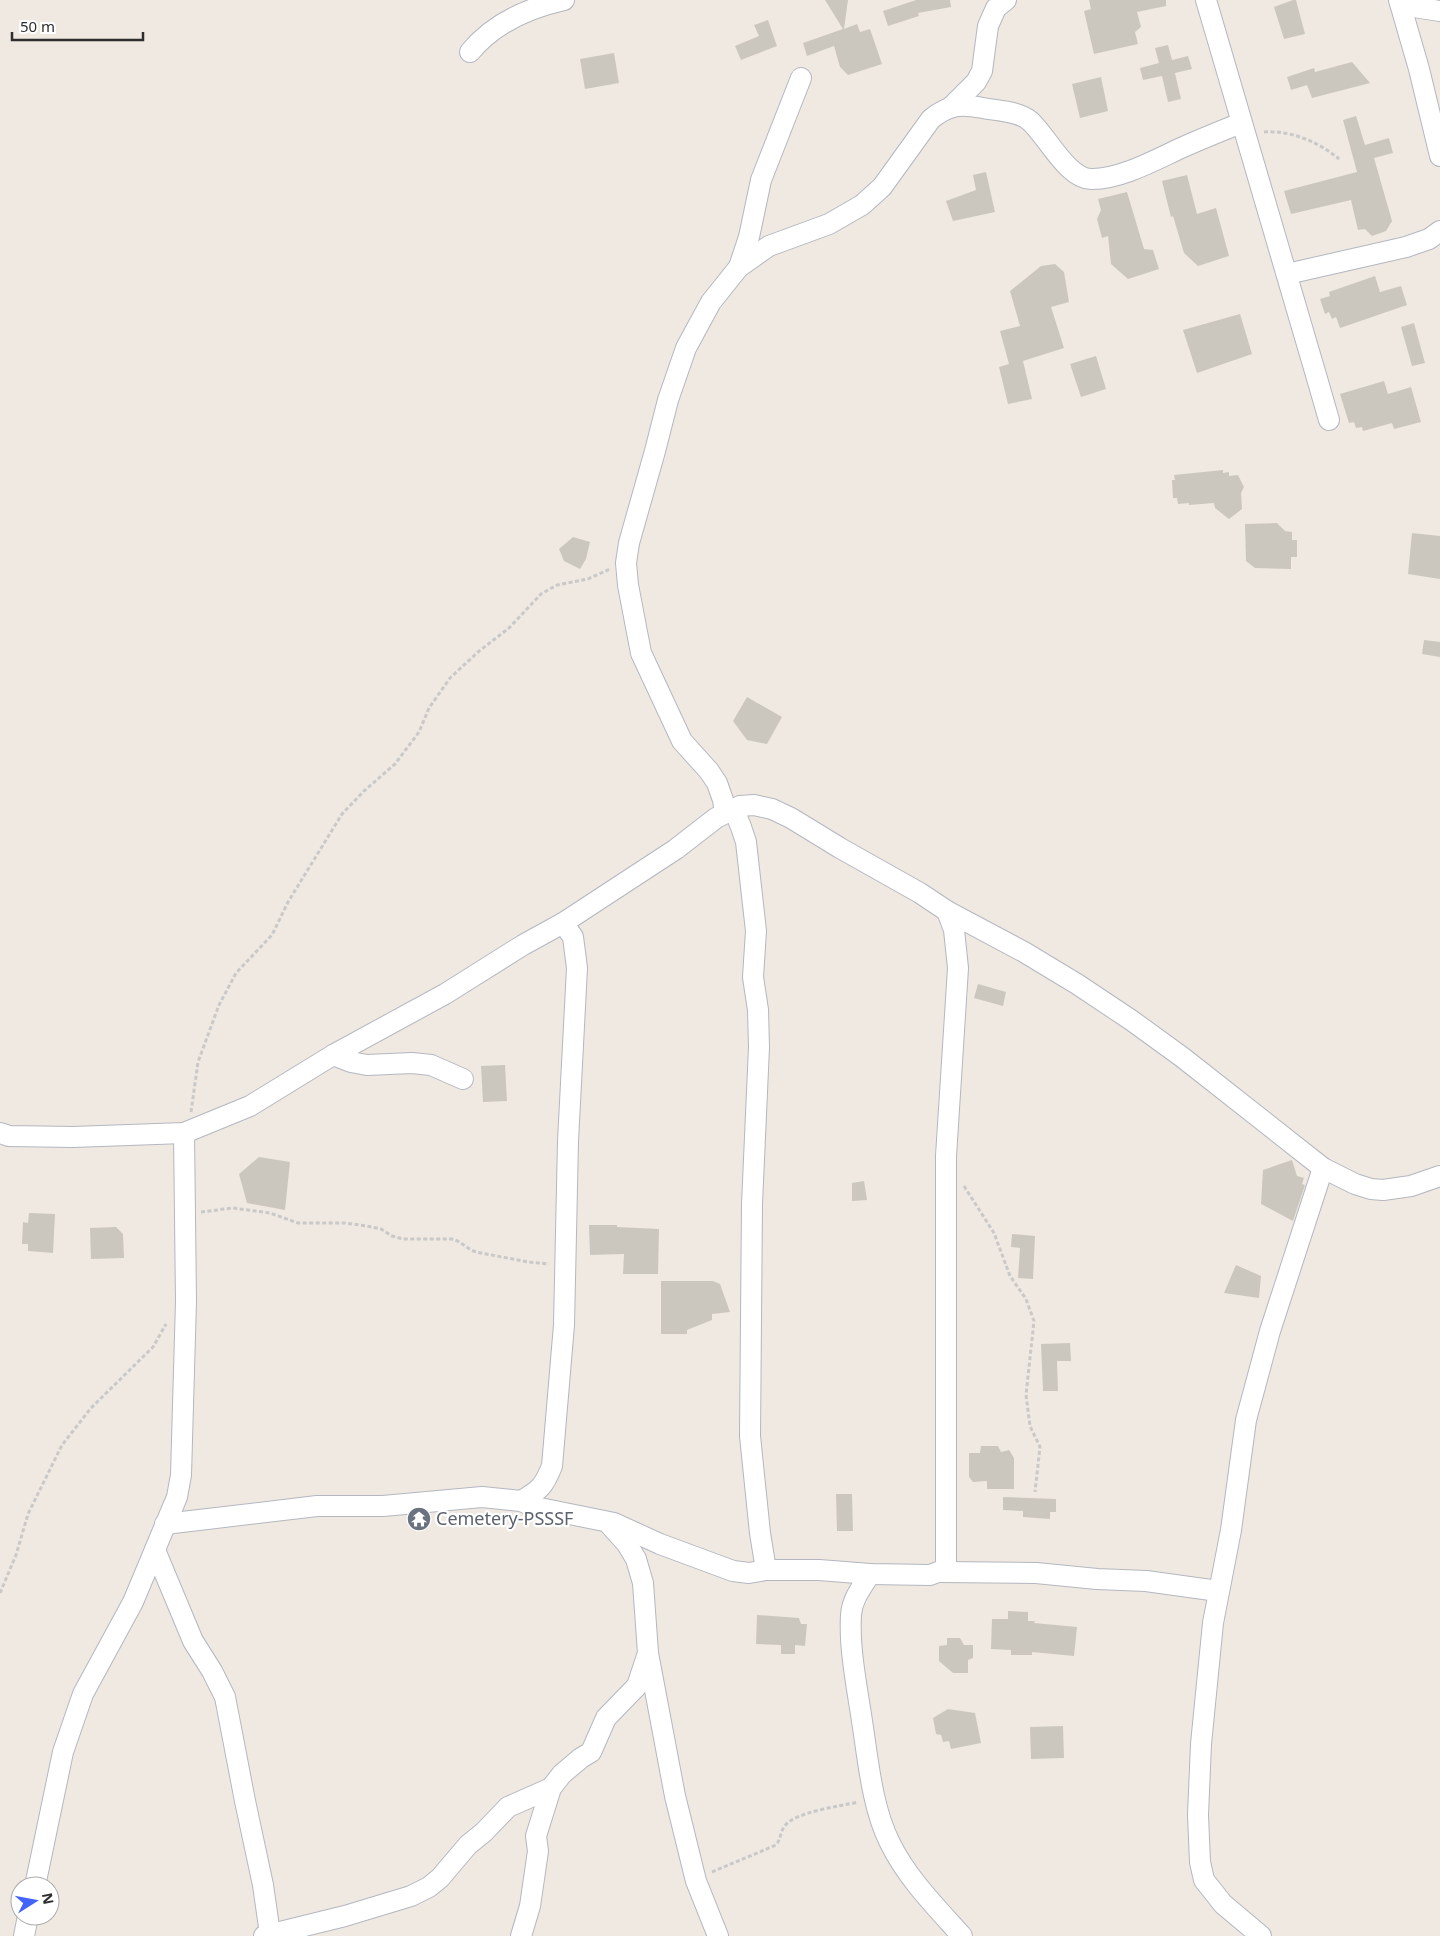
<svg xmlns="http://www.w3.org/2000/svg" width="1440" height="1936" font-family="'Noto Sans',sans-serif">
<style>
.building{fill:#cbc7bf}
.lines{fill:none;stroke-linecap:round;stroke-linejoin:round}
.street-casing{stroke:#b4b7c1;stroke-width:22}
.path{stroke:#c9c9c9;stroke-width:3;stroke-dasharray:4 2.5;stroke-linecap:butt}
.street{stroke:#fff;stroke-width:20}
.labels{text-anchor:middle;stroke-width:4.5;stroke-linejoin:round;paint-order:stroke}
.worship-label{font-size:18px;fill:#5b616d;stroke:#fff;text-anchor:start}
</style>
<rect width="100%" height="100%" fill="#efe9e1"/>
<g class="building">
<polygon points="825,0 848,0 844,29 857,24 860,32 870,29 882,64 848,75 840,67 834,46 807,56 803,43 843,29"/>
<polygon points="916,0 950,0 951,7 918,13 919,16 888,26 883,11"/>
<polygon points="1089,0 1166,0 1166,6 1137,12 1141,27 1135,32 1138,44 1094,54 1084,11 1091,9"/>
<polygon points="1293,0 1296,0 1305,34 1284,39 1274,7"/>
<polygon points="768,20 777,46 741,60 735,46 759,36 754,25"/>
<polygon points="1168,45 1172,60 1188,56 1192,69 1175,73 1181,99 1168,102 1162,76 1143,80 1140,68 1159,63 1155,48"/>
<polygon points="614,53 619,83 585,89 580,59"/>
<polygon points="1352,62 1370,83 1312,98 1307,85 1291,90 1287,77 1314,68 1315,72"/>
<polygon points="1101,77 1108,111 1080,118 1072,84"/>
<polygon points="1356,116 1365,145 1389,138 1393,153 1374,158 1392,221 1386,231 1372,236 1365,229 1358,230 1351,200 1291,214 1284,191 1357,172 1343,120"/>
<polygon points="986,172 995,212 953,221 946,201 976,190 973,175"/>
<polygon points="1187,175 1197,214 1216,208 1229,256 1198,266 1184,253 1173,216 1171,217 1162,181"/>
<polygon points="1127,192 1144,249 1153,250 1159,269 1128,279 1111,264 1108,236 1102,238 1097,219 1101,210 1098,199"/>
<polygon points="1055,264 1064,272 1069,302 1051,307 1064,348 1023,361 1032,399 1008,404 999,367 1009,364 1000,331 1020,326 1010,291 1041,266"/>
<polygon points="1375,276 1380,292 1401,286 1407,305 1340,328 1336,317 1332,319 1329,312 1325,314 1320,299 1330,296 1329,292"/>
<polygon points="1240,314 1252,354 1197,373 1183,330"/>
<polygon points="1414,323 1425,363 1412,366 1401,327"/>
<polygon points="1096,356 1106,389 1081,397 1070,364"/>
<polygon points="1384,381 1388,394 1411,387 1421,422 1394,429 1392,423 1363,431 1362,427 1356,428 1354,422 1349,423 1340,394"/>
<polygon points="1223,470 1223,473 1229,472 1229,476 1238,475 1244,487 1241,493 1242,509 1229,519 1215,508 1214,503 1189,505 1189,503 1178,504 1177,498 1173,498 1172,480 1175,480 1174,475"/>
<polygon points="1277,523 1285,531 1292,532 1292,540 1297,540 1297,557 1291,557 1291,569 1255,568 1246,561 1245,524"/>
<polygon points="1412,533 1440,536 1440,579 1408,574"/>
<polygon points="573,537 590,542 586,559 580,569 564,561 559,549"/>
<polygon points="1424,640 1440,642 1440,657 1422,654"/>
<polygon points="747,697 782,717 767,744 747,740 733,721"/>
<polygon points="978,984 1006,992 1003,1006 974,998"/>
<polygon points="505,1065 507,1101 483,1102 481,1066"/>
<polygon points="259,1157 290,1162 285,1210 247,1203 239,1174"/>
<polygon points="1292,1160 1297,1176 1304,1178 1302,1184 1305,1185 1293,1221 1261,1204 1263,1170"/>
<polygon points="864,1181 867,1200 852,1201 852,1183"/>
<polygon points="29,1213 55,1214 53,1253 28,1251 28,1244 22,1244 23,1222 28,1223"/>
<polygon points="589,1225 617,1225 617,1227 659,1229 658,1274 623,1274 624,1254 590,1255"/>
<polygon points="116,1227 123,1234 124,1258 91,1259 90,1228"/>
<polygon points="1012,1234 1035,1236 1033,1279 1018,1278 1020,1248 1011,1247"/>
<polygon points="1236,1265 1261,1276 1259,1298 1224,1293"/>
<polygon points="661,1281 713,1281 720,1284 730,1312 712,1314 712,1320 687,1330 687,1334 661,1334"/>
<polygon points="1070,1343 1071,1361 1057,1361 1058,1391 1043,1391 1041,1344"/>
<polygon points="981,1446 998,1446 1001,1452 1009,1450 1014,1458 1014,1489 987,1489 987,1481 973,1482 969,1477 969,1453 980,1453"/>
<polygon points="836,1494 852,1494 853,1531 837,1531"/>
<polygon points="1003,1497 1056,1499 1056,1512 1050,1512 1050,1519 1023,1517 1023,1511 1003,1510"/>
<polygon points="1008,1611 1028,1612 1028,1621 1035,1621 1034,1623 1077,1627 1074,1656 1032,1652 1032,1655 1011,1655 1011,1650 991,1649 992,1619 1008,1619"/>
<polygon points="757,1615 799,1618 801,1624 807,1624 805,1646 795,1645 795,1654 781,1654 781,1645 756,1644"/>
<polygon points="947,1638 960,1638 964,1645 973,1645 973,1658 968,1660 968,1673 953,1673 939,1661 939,1646 947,1645"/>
<polygon points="948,1709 975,1713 981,1743 951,1749 949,1741 943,1742 941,1735 936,1734 933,1718"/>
<polygon points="1063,1726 1064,1758 1031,1759 1030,1727"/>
</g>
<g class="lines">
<g class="street-casing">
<g id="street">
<path d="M1206 0C1246 141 1289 280 1329 420"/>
<polyline points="1399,0 1419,69 1440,156"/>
<polyline points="1401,5 1440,11"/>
<path d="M470 52C494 23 528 8 564 0"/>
<polyline points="952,106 976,82 982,71 988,26 996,8 1006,0"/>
<polyline points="739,267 749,237 761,180 801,78"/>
<polyline points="1287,274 1406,247 1429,239 1440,231"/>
<polyline points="730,810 737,817 741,827 746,842 756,931 753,977 758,1010 759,1047 752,1204 750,1436 760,1533 766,1570"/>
<path d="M725 813 723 800 717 783 709 771 682 741 641 653 628 585 626 563 629 543 655 451 668 400 686 348 699 324 711 302 739 267 769 246 829 224 862 205 882 187 931 119C950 104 960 104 983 108 998 111 1019 111 1030 121 1047 136 1068 180 1092 179 1121 179 1155 160 1181 148 1201 139 1221 131 1241 123"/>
<polyline points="333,1055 351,1062 367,1065 412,1063 431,1065 463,1079"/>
<polyline points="0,1133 9,1136 73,1137 184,1133 250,1106 333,1055 445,994 523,945 563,923 676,849 716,818 740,806 754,805 772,809 791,818 840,848 920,893 947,911 1024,952 1077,984 1131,1020 1182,1057 1323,1168 1355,1184 1371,1189 1383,1190 1411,1186 1440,1176"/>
<path d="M521 1501C540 1490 544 1486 552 1466L564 1325 568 1141 577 968 573 937 563 923"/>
<polyline points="165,1524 317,1506 383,1506 482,1497 521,1501 535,1507 614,1523 660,1544 733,1571 749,1573 766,1570 819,1570 870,1574 930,1575 943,1570 946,1564 946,1156 958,968 954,930 947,911"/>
<polyline points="610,1525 627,1544 636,1559 643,1583 648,1653 675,1796 696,1881 718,1936"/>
<polyline points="155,1550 193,1641 212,1671 225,1697 245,1801 263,1885 270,1934"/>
<polyline points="941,1572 1036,1573 1097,1579 1146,1581 1218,1591"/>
<path d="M870 1574C862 1587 852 1599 851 1615 849 1649 857 1687 862 1721 868 1759 872 1808 890 1843 907 1878 936 1907 962 1936"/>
<polyline points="35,1886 63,1752 83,1694 133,1602 177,1497 181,1475 186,1301 184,1133"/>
<polyline points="24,1936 28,1916"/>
<polyline points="264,1936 345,1916 411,1896 429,1887 440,1878 468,1845 484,1832 508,1807 551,1788 562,1774 581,1758 591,1752 606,1718 637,1686 648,1653"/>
<polyline points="521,1936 530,1906 538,1851 536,1836 551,1788"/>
<polyline points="1261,1936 1223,1904 1204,1880 1200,1862 1198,1815 1201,1744 1213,1623 1231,1530 1246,1420 1270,1331 1323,1168"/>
</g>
</g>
<g class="path">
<path d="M1264 132C1290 130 1319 142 1339 159"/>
<polyline points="191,1112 198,1062 219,1005 236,973 272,935 288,902 342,814 364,791 395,764 419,732 429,708 450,678 478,652 509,628 541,594 557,585 588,579 610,569"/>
<polyline points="964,1186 994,1233 1010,1276 1026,1299 1034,1321 1026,1395 1030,1426 1040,1447 1035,1492"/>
<path d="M201 1212 233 1208 270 1213 298 1223H345L367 1226 381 1229 392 1236 403 1239H452C461 1241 467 1249 476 1252L528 1262 549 1264"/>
<polyline points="0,1593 16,1555 28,1514 62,1445 91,1408 153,1347 166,1324"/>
<path d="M712 1872 776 1845C781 1839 780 1833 784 1827 793 1812 841 1806 858 1802"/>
</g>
<use href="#street" class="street"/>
</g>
<defs>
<g id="temple-disc" transform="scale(1.25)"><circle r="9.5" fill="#6b7280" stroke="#fff"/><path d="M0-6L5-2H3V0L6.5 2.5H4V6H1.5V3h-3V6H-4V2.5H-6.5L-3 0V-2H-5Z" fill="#fff"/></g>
</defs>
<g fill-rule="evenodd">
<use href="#temple-disc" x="419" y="1519"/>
</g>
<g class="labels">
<g class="worship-label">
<text x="436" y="1525">Cemetery-PSSSF</text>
</g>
</g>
<g transform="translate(35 1901) rotate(79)"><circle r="24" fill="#ffffff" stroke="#ababab"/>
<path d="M0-4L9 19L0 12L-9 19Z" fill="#4264fb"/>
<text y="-8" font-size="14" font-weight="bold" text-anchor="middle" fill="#2e2e2e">N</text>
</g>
<path d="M12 32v8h131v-8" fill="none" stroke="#2e2e2e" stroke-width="2.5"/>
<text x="20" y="32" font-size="15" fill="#2e2e2e" stroke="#ffffff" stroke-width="4" paint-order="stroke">50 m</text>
</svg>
